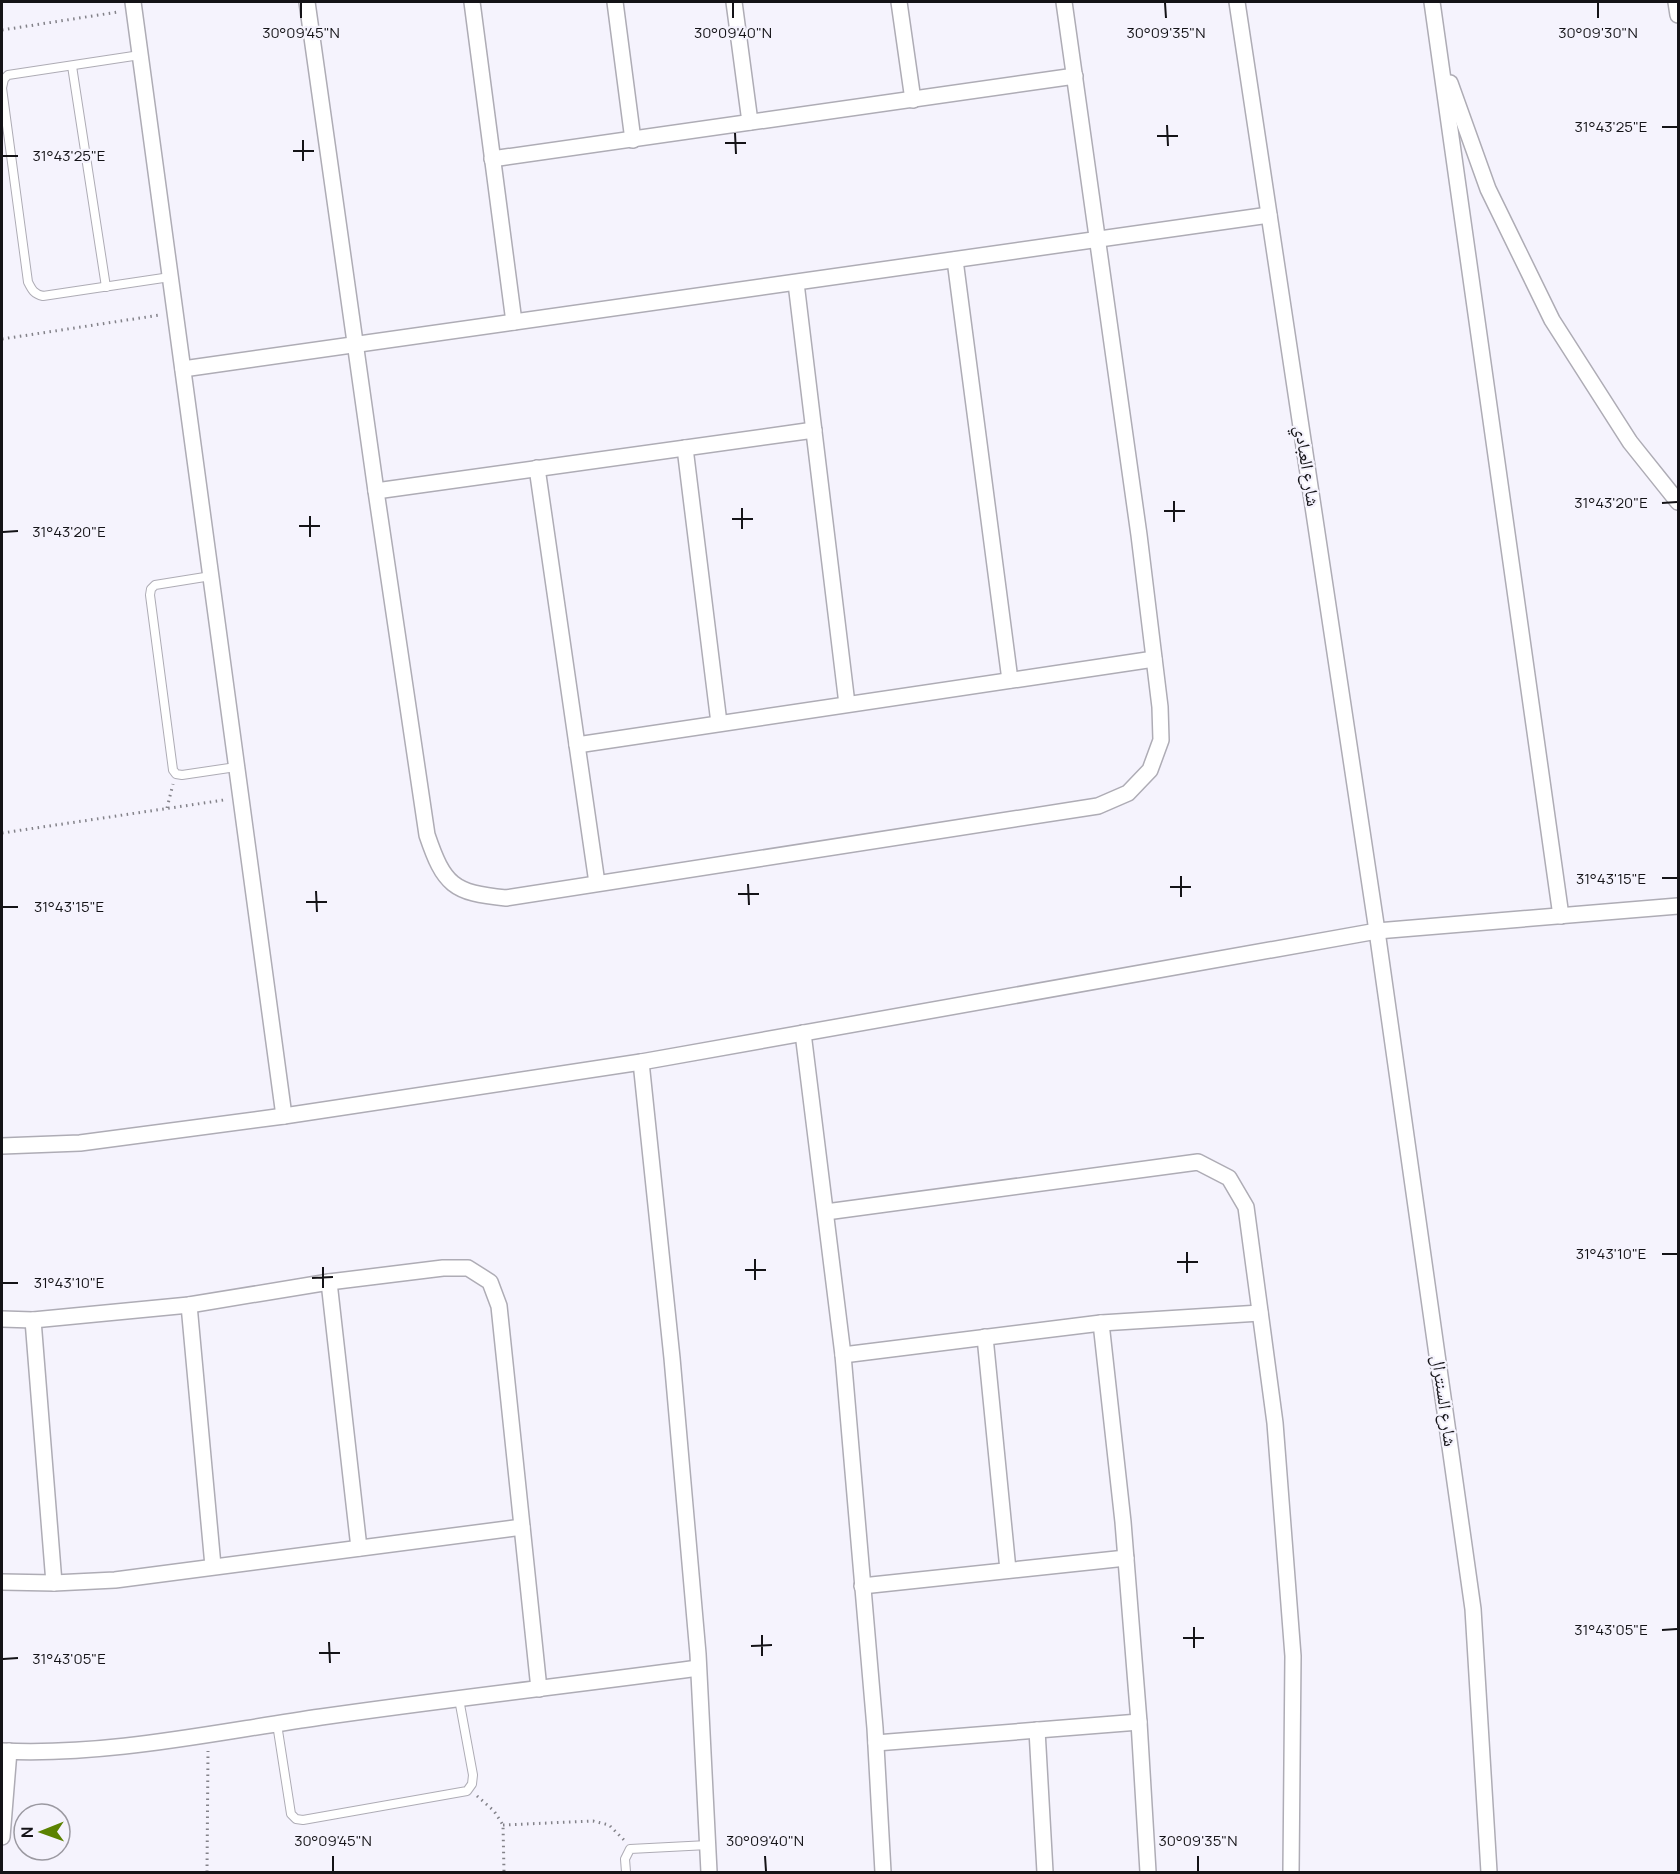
<svg xmlns="http://www.w3.org/2000/svg" width="1680" height="1874" font-family="Manrope,'Noto Naskh Arabic',sans-serif">
<style>
.lines{fill:none;stroke-linecap:round;stroke-linejoin:round}
.lane-casing{stroke:#aeacb5;stroke-width:10}
.street-casing{stroke:#aeacb5;stroke-width:18}
.path{stroke:#838289;stroke-width:3;stroke-dasharray:1.5 4.5;stroke-linecap:butt}
.lane{stroke:#fff;stroke-width:8}
.street{stroke:#fff;stroke-width:15}
.ticks{fill:none;stroke:#141317;stroke-width:2}
.labels{text-anchor:middle;stroke-width:4.5;stroke-linejoin:round;paint-order:stroke}
.street-label{font-size:18px;fill:#141317;stroke:#f5f3fd}
.ticks-label{font-size:15px;text-anchor:middle;fill:#141317;stroke:#f5f3fd;stroke-width:4.5;stroke-linejoin:round;paint-order:stroke}
</style>
<rect width="100%" height="100%" fill="#f5f3fd"/>
<g class="lines">
<g class="lane-casing">
<g id="lane">
<path d="M140 55 8 75 4 79 2 88 28 282C32 290 34 294 43 296L170 277"/>
<polyline points="72,66 106,287"/>
<polyline points="211,576 155,585 151,589 150,595 173,770 176,774 182,775 236,767"/>
<polyline points="277,1724 291,1814 296,1819 303,1820 467,1791 472,1784 473,1775 459,1699"/>
<polyline points="626,1872 625,1859 630,1849 708,1845"/>
</g>
</g>
<g class="street-casing">
<g id="street">
<polyline points="133,2 284,1116"/>
<path d="M307 2 376 491 427 835C444 885 453 893 506 898L1098 806 1128 793 1150 770 1161 740 1160 707 1139 535 1064 2"/>
<polyline points="472,2 514,322"/>
<polyline points="615,2 633,140"/>
<polyline points="734,2 750,122"/>
<polyline points="899,2 913,100"/>
<polyline points="1237,2 1377,931 1473,1609 1489,1872"/>
<polyline points="1432,2 1561,916"/>
<polyline points="1676,2 1678,15"/>
<polyline points="1450,83 1488,189 1552,320 1630,442 1678,502"/>
<polyline points="492,159 1075,76"/>
<polyline points="955,260 1010,680"/>
<polyline points="796,283 847,704"/>
<polyline points="183,369 1269,215"/>
<polyline points="685,448 719,723"/>
<polyline points="537,468 597,883"/>
<polyline points="376,491 814,430"/>
<polyline points="577,745 1154,659"/>
<polyline points="803,1033 843,1355 875,1728 883,1872"/>
<polyline points="641,1062 672,1358 698,1654 709,1872"/>
<polyline points="2,1146 80,1143 284,1116 641,1062 1377,931 1678,906"/>
<polyline points="826,1212 1198,1162 1229,1178 1246,1207 1275,1423 1293,1656 1291,1872"/>
<polyline points="329,1282 359,1548"/>
<polyline points="189,1305 213,1566"/>
<polyline points="2,1319 33,1320 189,1305 329,1282 443,1268 468,1268 490,1282 499,1306 539,1689"/>
<polyline points="33,1320 54,1583"/>
<polyline points="1101,1323 1123,1522 1139,1722 1148,1872"/>
<polyline points="985,1337 1008,1570"/>
<polyline points="843,1355 1101,1323 1260,1313"/>
<polyline points="2,1582 54,1583 115,1580 522,1527"/>
<polyline points="862,1586 1126,1558"/>
<polyline points="1037,1730 1045,1872"/>
<polyline points="876,1743 1139,1722"/>
<path d="M2 1751C109 1756 215 1732 321 1717 446 1699 573 1685 698 1668"/>
<polyline points="2,1837 9,1751"/>
</g>
</g>
<g class="path">
<polyline points="2,30 118,12"/>
<polyline points="2,339 160,315"/>
<polyline points="167,808 173,784"/>
<polyline points="2,833 224,800"/>
<polyline points="477,1796 494,1811 503,1825 504,1872"/>
<polyline points="503,1825 593,1821 609,1825 624,1840"/>
<polyline points="207,1872 208,1751"/>
</g>
<use href="#lane" class="lane"/>
<use href="#street" class="street"/>
</g>
<path class="ticks" d="M301 3V18M733 3V18M1165 3 1166 18M1598 3V18M1167 125 1168 146M1662 127H1677M735 133 736 154M1157 136H1178M303 140V161M725 143H746M293 151H314M3 156H18M1174 501V522M1662 503 1677 502M742 508V529M1164 511H1185M310 516V537M732 519H753M299 526H320M3 532 18 531M1181 876V897M1662 878H1677M748 884 749 905M1170 887H1191M316 891 317 912M738 894H759M306 902H327M3 907H18M1187 1252V1273M1662 1254H1677M755 1259V1280M1177 1262H1198M323 1267V1288M745 1270H766M312 1278 333 1277M3 1283H18M1194 1627V1648M1662 1630 1677 1629M762 1635V1656M1183 1638H1204M329 1642 330 1663M751 1646 772 1645M319 1653H340M3 1659 18 1658M333 1856V1871M765 1856 766 1871M1198 1856V1871"/>
<g class="labels">
<g class="street-label">
<text transform="translate(1307 466) rotate(81)" y="6">شارع العبادي</text>
<text transform="translate(1444 1401) rotate(82)" y="6">شارع السنترال</text>
</g>
</g>
<g class="ticks-label">
<text x="301" y="38">30°09'45"N</text>
<text x="733" y="38">30°09'40"N</text>
<text x="1166" y="38">30°09'35"N</text>
<text x="1598" y="38">30°09'30"N</text>
<text x="1611" y="132">31°43'25"E</text>
<text x="69" y="161">31°43'25"E</text>
<text x="1611" y="508">31°43'20"E</text>
<text x="69" y="537">31°43'20"E</text>
<text x="1611" y="884">31°43'15"E</text>
<text x="69" y="912">31°43'15"E</text>
<text x="1611" y="1259">31°43'10"E</text>
<text x="69" y="1288">31°43'10"E</text>
<text x="1611" y="1635">31°43'05"E</text>
<text x="69" y="1664">31°43'05"E</text>
<text x="333" y="1846">30°09'45"N</text>
<text x="765" y="1846">30°09'40"N</text>
<text x="1198" y="1846">30°09'35"N</text>
</g>
<rect width="1680" height="1874" fill="none" stroke="#141317" stroke-width="6"/>
<g transform="translate(42 1832) rotate(269)"><circle r="28" fill="#f5f3fd" stroke="#9b99a1" stroke-width="1.5"/>
<path d="M0-4.5L10 22L0 15L-10 22Z" fill="#5b8201"/>
<text y="-9" font-size="16" font-weight="bold" text-anchor="middle" fill="#141317">N</text>
</g>
</svg>
